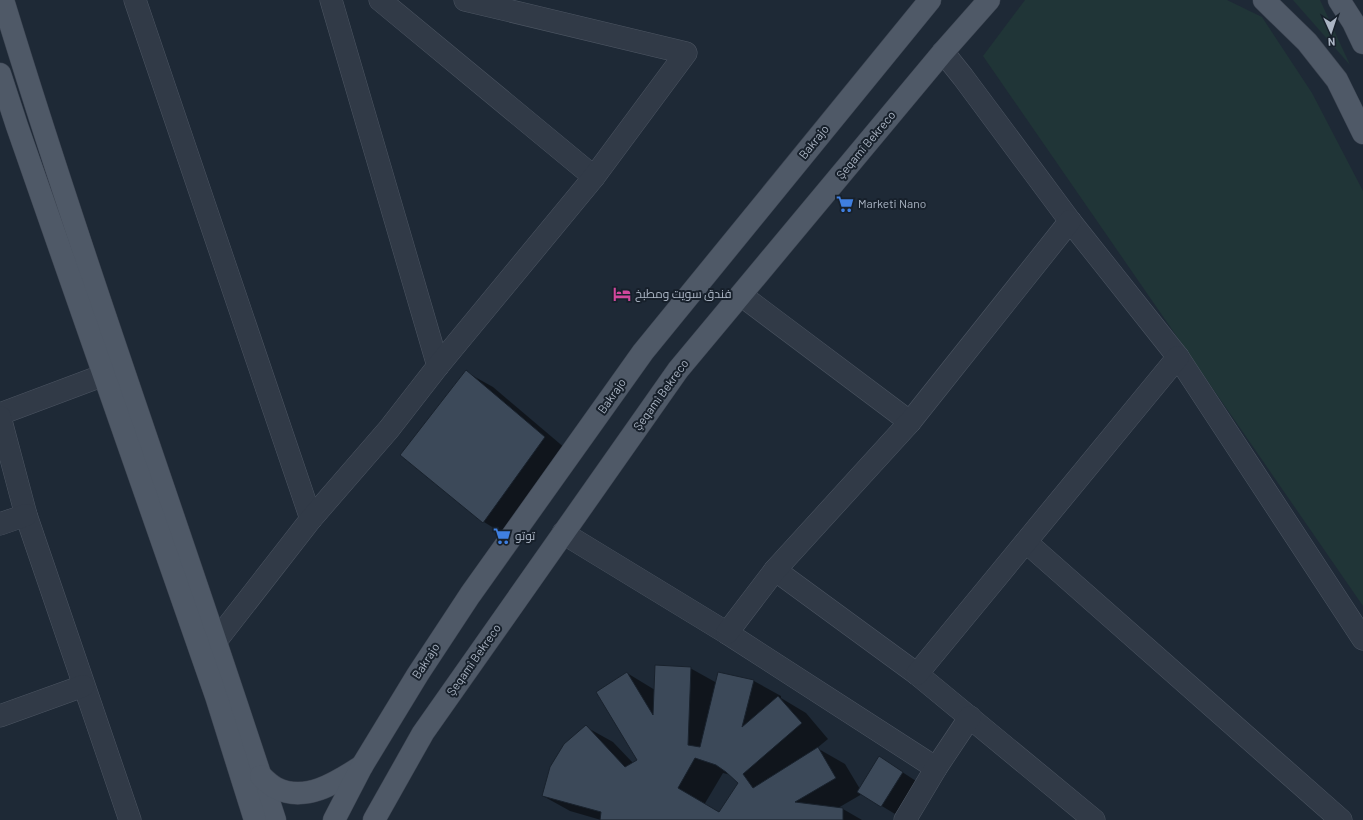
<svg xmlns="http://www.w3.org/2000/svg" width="1363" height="820" font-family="Barlow,Cairo,sans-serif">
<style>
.green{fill:#203537}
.shadow{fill:#0007;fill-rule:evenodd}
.building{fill:#3c4959;stroke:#19222d;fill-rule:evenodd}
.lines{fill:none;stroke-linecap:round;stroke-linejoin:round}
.minor-casing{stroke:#4c5562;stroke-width:23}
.major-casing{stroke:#3b4350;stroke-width:23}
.minor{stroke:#313a47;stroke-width:22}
.major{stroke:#4f5967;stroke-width:22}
.labels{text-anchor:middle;stroke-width:4;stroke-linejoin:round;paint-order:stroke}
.street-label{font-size:12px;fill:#abb5c4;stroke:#17202b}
.poi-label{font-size:12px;fill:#abb5c4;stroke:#17202b;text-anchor:start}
</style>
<rect width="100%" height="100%" fill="#1e2936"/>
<g class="green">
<polygon points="1025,0 1227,0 1262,17 1312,93 1363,191 1363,606 983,56"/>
<polygon points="1293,0 1320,0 1350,65"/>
</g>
<g class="shadow">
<polygon points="466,372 493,387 572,454 510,538 484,522 401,455"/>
<path d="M690 668 717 683 719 673 754 681 781 696V698L806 713 828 739 817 748 845 764 860 789 893 766 916 781 895 814 862 794 838 808 843 809 862 820H601L570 811 543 796 586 727 613 742 633 763 639 760 627 673 655 690ZM723 773 731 775 739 783 720 813 704 805Z"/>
</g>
<g class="building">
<polygon points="466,370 545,437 483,523 400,455"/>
<path d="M655 665 691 667 688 745 700 747 718 672 754 680 742 727 778 696 802 723 743 774 753 788 818 747 836 778 795 802 843 808V820H600L601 812 542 796 550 767 564 744 586 725 625 767 637 760 596 692 627 672 653 715ZM695 758 716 765 726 772 738 783 719 812 678 788Z"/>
<polygon points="879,756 903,772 881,807 857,792"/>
</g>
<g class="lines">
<g class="minor-casing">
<g id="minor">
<polyline points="135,0 311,519"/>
<polyline points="331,0 438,366"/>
<polyline points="380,0 594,177"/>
<polyline points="943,52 963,77 1070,221 1178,357 1363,639"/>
<polyline points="741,295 910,422"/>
<polyline points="0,414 104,375"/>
<polyline points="0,417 26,515 130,820"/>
<polyline points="0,524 26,515"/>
<polyline points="563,533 727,633 936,768"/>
<polyline points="1026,542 1341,820"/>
<polyline points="775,570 917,674 1094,820"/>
<polyline points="727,633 775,570 910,422 1070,221"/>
<polyline points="216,641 311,519 389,429 438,366 594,177 686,53 465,0"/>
<polyline points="917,674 1178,357"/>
<polyline points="0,716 83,686"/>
<polyline points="905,820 936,768 970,717"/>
</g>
</g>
<g class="major-casing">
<g id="major">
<path d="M3 0C87 275 186 546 275 820"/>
<polyline points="1264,0 1307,42 1337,80 1363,133"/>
<polyline points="1339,0 1353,22 1363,43"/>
<polyline points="0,74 17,126 216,696 255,820"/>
<path d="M261 776C265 780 270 785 276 788 306 803 337 782 362 766"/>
<polyline points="334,820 362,766 418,674 470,595 643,352 930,0"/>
<polyline points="374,820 423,733 678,370 943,52 989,0"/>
</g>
</g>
<use href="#minor" class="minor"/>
<use href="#major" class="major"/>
</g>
<defs>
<g id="supermarket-bare" transform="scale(1.38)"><path d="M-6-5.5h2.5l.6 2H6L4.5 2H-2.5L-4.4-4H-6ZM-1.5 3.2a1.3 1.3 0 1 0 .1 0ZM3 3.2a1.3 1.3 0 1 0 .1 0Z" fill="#3f7fe0" stroke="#17202b" stroke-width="2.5" paint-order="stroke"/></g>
<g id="hotel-bare" transform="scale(1.38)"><path d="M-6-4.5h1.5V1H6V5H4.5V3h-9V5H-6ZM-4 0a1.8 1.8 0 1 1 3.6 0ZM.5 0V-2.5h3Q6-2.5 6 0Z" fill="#d1479c" stroke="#17202b" stroke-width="2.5" paint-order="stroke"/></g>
</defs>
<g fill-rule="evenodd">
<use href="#supermarket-bare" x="845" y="204"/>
<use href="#hotel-bare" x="622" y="294"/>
<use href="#supermarket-bare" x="502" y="536"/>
</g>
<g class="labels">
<g class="street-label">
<text transform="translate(814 142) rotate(-51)" y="4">Bakrajo</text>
<text transform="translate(866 145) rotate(-50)" y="4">Şeqamî Bekreco</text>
<text transform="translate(661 395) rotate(-54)" y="4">Şeqamî Bekreco</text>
<text transform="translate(612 396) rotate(-55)" y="4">Bakrajo</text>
<text transform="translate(474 660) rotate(-55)" y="4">Şeqamî Bekreco</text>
<text transform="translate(426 661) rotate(-57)" y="4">Bakrajo</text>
</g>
<g class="poi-label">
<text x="858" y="208">Marketi Nano</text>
<text x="635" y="298">فندق سويت ومطبخ</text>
<text x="515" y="540">توتو</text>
</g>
</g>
<g transform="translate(1331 32) rotate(177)" stroke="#17202b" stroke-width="3" paint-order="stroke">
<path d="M0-3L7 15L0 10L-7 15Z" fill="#abb5c4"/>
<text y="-6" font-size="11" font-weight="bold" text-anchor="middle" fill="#abb5c4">N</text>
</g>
</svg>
